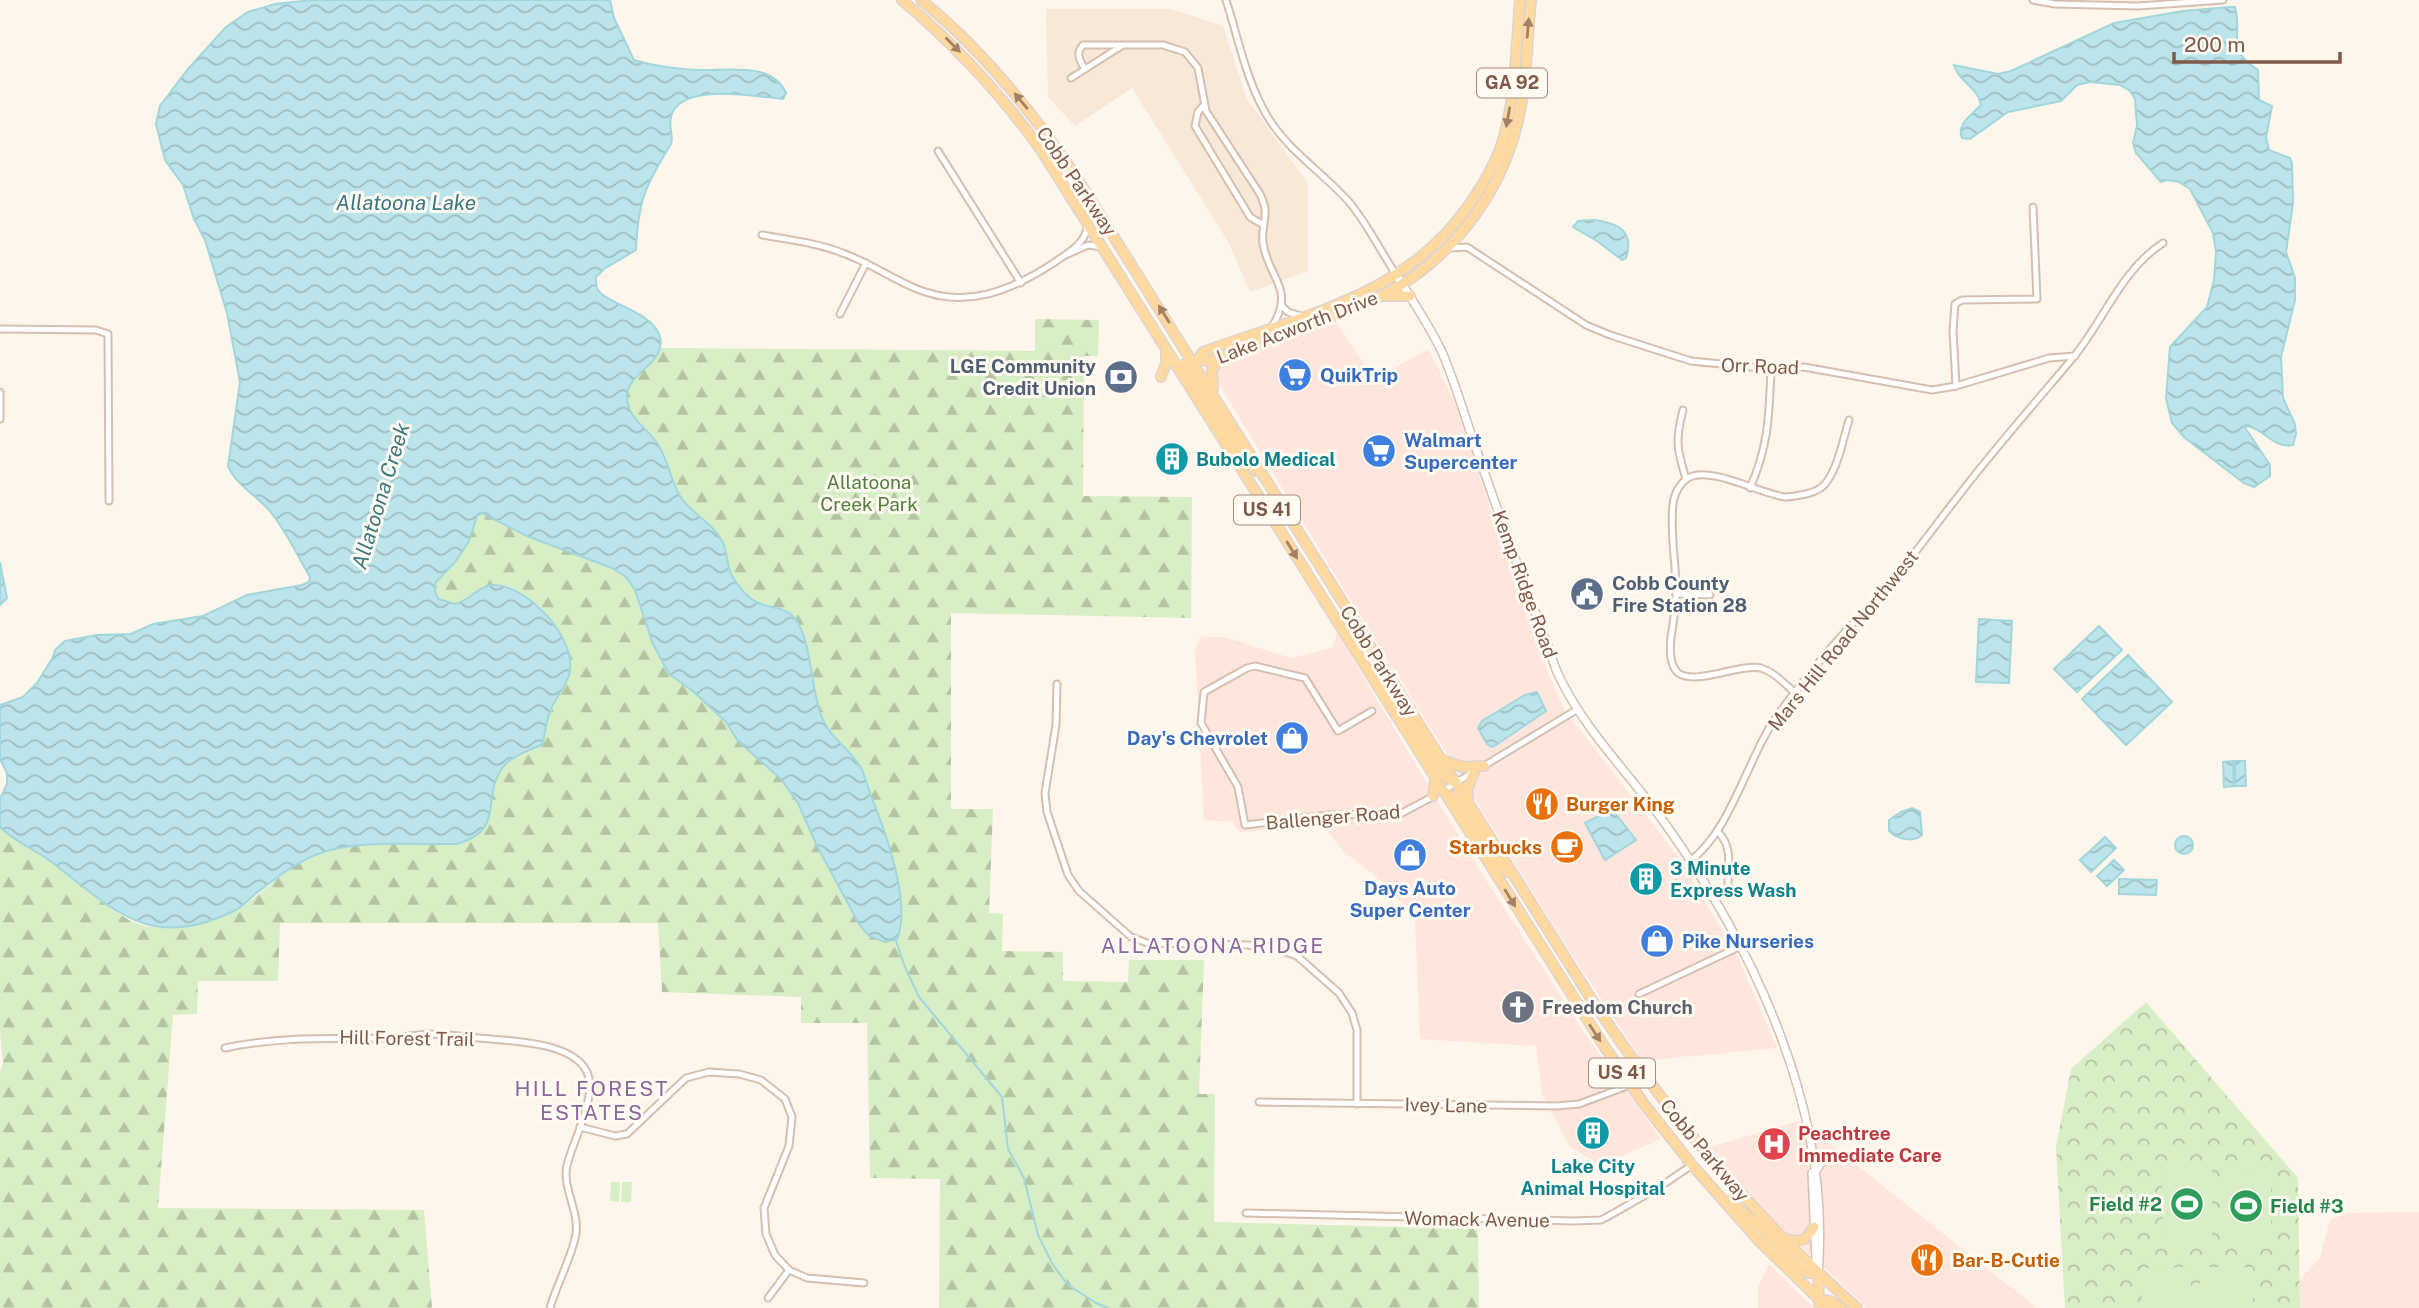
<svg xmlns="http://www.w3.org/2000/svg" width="2419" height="1308" font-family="'Public Sans',sans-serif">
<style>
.residential{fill:#f7e8d7}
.commercial{fill:#ffe6dd}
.forest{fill:url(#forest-firs)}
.park{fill:url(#park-crowns)}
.garden{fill:#d7eec6}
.water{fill:url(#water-waves);stroke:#a1d6dd;stroke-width:2}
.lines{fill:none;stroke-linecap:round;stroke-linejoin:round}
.stream{stroke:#a1d6dd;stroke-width:2}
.minor-casing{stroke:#d5bfb0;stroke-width:9}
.tertiary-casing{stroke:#d5bfb0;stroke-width:10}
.primary-casing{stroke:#ddd4d0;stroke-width:12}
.minor{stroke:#fff;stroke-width:5}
.tertiary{stroke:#fff;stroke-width:7}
.primary{stroke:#ffd9a0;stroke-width:9}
.oneway{fill:#a48064}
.labels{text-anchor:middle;stroke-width:6;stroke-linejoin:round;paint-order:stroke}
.shield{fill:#fffaf2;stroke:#a48a7c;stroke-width:2}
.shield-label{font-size:18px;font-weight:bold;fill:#7d5a4a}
.street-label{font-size:19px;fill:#7d5a4a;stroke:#fffaf2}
.service-label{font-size:19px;font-weight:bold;fill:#4e5e75;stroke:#fffaf2;text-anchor:end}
.shop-label{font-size:19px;font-weight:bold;fill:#366cbe;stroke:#fffaf2;text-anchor:start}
.culture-label{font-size:19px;font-weight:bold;fill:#0d838f;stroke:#fffaf2;text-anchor:start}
.park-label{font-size:19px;fill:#527d3d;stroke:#fffaf2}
.food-label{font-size:19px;font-weight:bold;fill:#c56008;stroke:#fffaf2;text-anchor:start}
.worship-label{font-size:19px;font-weight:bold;fill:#5b616d;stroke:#fffaf2;text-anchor:start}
.health-label{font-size:19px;font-weight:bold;fill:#be3a42;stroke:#fffaf2;text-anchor:start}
.leisure-label{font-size:19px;font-weight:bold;fill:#27864d;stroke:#fffaf2;text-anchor:end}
.water-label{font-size:21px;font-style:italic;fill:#3b7882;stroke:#fffaf2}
.neighbourhood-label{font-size:21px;letter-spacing:2px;fill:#8a669f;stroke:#fffaf2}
</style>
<defs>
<pattern id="forest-firs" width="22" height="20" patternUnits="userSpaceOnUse" patternTransform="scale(1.75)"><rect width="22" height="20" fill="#d7eec6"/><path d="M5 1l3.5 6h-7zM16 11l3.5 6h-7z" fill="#b4c4a3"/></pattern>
<pattern id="park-crowns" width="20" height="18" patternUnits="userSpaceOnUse" patternTransform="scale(1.75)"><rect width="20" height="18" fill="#d7eec6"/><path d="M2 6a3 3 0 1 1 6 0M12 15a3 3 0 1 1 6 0" fill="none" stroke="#b4c4a3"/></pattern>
<pattern id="water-waves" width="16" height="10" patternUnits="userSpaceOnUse" patternTransform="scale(1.75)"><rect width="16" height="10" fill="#bce5eb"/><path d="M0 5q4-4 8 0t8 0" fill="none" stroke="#9ebdc0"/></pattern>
</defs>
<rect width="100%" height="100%" fill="#fef6ea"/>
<polygon class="residential" points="1046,9 1171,9 1223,26 1247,99 1308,184 1308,271 1250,292 1229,243 1132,88 1075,126 1048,97"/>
<g class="commercial">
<polygon points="1337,324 1375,379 1428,349 1455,403 1538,650 1564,709 1679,858 1737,955 1777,1048 1642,1061 1565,944 1337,578 1214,376 1218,360 1313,329"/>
<polygon points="1337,633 1472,858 1584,1032 1661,1139 1601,1165 1570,1147 1542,1094 1536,1046 1420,1039 1415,917 1373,874 1344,852 1323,826 1240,832 1232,822 1204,820 1195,650 1201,637 1224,637 1291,658 1332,648"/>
<polygon points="1799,1121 1829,1143 2037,1308 1867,1308 1790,1236 1707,1148"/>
<polygon points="2419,1212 2419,1308 2300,1308 2300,1281 2320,1257 2330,1220 2348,1213"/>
<polygon points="1769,1264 1810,1304 1814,1308 1758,1308 1758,1287"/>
</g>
<path class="forest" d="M1035 319 1099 320 1098 356H1084L1083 496 1192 497 1191 618 951 613V809H993L989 913 1003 914 1002 951 1063 952V981L1128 982 1129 960H1204L1199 1094H1215L1214 1222 1478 1229 1479 1308H939L940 1179 870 1178 867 1023H801V997L662 992 658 923H280L278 981H198L197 1014 173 1015 158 1208 424 1210 432 1308H0V1072L3 1063 0 1030V827C14 841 32 849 48 860 74 880 100 903 129 920 158 936 209 926 236 910 266 893 286 865 319 853 361 838 412 846 456 844L490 808 496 777 506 763 543 744 546 723 569 673 565 645 540 606 482 588 455 604 438 599C428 577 457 560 468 542 472 535 474 524 477 515L482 513 527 536 612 568 626 577 635 590 653 644 669 674 694 692 726 722 738 741 781 779 798 803 817 846 859 924 869 936 885 942 844 748 828 732 820 712 792 615C778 607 761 609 749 597 742 590 733 581 730 571 726 561 727 549 721 540 711 523 692 514 681 497 670 481 666 460 657 443 647 425 626 419 627 395 627 385 653 360 661 348L1035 351Z"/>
<polygon class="park" points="2146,1002 2298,1178 2300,1308 2065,1308 2056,1147 2071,1069"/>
<g class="garden">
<polygon points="2162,1168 2212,1168 2212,1241 2163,1241"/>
<rect x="2222" y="1170" width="49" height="73"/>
<polygon points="611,1182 620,1182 619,1202 610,1201"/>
<polygon points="622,1182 632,1182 631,1202 621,1202"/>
<polygon points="2191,1267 2191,1308 2142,1308 2142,1268"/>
<rect x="2200" y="1267" width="53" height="41"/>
</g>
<g class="water">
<path d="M313 0H610L614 18 634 60C654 66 676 69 698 70 726 71 772 61 786 93L783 99C757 97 679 81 671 117 668 127 674 135 671 144 645 186 638 201 636 250L604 269 596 277C596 281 596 285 597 288 603 303 649 310 659 334 670 362 627 372 627 396 627 419 646 426 657 443 668 459 670 479 680 496 691 514 714 523 723 543 726 550 727 560 729 568 732 579 742 591 750 598 764 610 785 604 796 620 811 641 811 686 820 712 828 737 847 746 860 766 865 775 868 787 871 796 885 830 912 904 897 939L885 942 869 936 859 924 817 846 798 803 781 779 738 741 726 722 694 692 669 674 653 644 635 590 626 577 612 568 527 536 482 513 477 516 469 541 455 562 436 582 435 591 438 599 455 604C469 601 478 586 493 585 528 585 579 640 569 675 566 685 559 694 554 703 547 716 545 730 543 744 531 750 512 756 504 766 479 797 508 830 456 844 415 845 356 839 318 854 294 863 275 879 255 894 249 900 242 907 234 911 150 951 116 912 53 863 36 850 15 842 0 827V799L7 784V773L0 759V705L23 697 37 683 53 657 55 650 65 641 97 635 131 634 153 624 203 616 247 595 302 585 309 582 310 577C297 555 286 530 269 510 256 495 236 485 228 466L240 382 227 313 205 240 194 219 183 185 165 160 156 124 160 106 188 69 226 27 248 12 275 4Z"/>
<path d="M2229 7H2235C2243 37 2225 49 2258 70L2259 100 2272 106 2266 138 2269 150 2290 158 2292 163 2293 203 2286 252 2295 278V300L2281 357 2283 398 2295 424 2296 434 2293 445C2272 449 2263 426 2244 426L2270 465V476L2254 487 2244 483 2185 438 2172 423 2166 398 2170 347 2207 307 2214 280 2216 252 2213 233 2190 189 2179 182 2167 180 2161 182 2136 153 2133 143 2137 126 2135 99 2130 91 2120 85 2090 82 2077 85 2061 101 2008 112 1970 139 1962 138C1956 124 1972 115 1981 105 1978 87 1959 82 1954 65L1998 74 2011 71 2114 23 2183 11Z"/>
<path d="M1594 220C1617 223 1635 230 1626 258L1622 260 1597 241 1573 227 1578 221Z"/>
<polygon points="0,562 7,598 0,605"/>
<polygon points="1979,619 2012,621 2009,683 1976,682"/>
<polygon points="2099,626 2122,650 2077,692 2054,669"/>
<polygon points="2128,655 2172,702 2126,745 2082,699"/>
<polygon points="1537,692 1546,711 1496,745 1492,747 1487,744 1478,728 1482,721 1525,695"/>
<polygon points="2233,761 2234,786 2224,787 2223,762"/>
<polygon points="2235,761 2245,761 2246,786 2235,786"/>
<path d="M1912 808 1920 812 1922 835C1913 843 1897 839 1889 831V820L1901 812Z"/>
<polygon points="1612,809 1636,840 1605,860 1585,823"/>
<circle cx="2184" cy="845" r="9"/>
<polygon points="2105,837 2116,848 2091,872 2080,860"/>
<polygon points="2114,860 2124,870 2107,886 2097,876"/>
<polygon points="2119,879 2157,880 2156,895 2119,894"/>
</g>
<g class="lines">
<polyline class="stream" points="895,938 905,967 919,997 1002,1097 1008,1149 1024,1178 1038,1235 1053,1265 1068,1285 1096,1303 1108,1308"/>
<g class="minor-casing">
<g id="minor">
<path d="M1226 0C1239 40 1247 86 1271 122 1292 154 1325 174 1350 203 1368 225 1381 252 1397 276"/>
<polyline points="2033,0 2055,4 2138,6 2223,0"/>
<path d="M1085 69C1080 61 1075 53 1083 45H1122"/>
<path d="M1071 78 1123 45H1163L1185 52 1198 68 1206 111 1260 194C1262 199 1265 205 1265 210 1266 221 1261 230 1263 243 1268 279 1296 287 1272 327"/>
<polyline points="1204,105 1198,112 1195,126 1247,212 1250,217 1262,224"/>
<polyline points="938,151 1021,283"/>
<path d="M762 235C790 240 819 243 845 254 870 263 892 279 917 289 966 309 1010 291 1052 264 1065 255 1085 244 1087 228"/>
<polyline points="1450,248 1467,247 1586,325 1610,335 1691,361 1771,369 1804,367 1932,390 1956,386 2049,358 2075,356"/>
<polyline points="1068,254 1088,245 1101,247"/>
<polyline points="1282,306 1288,312 1301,316"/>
<polyline points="840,314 866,263"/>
<polyline points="0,329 96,330 108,334 109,501"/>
<polyline points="1956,386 1953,330 1955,304 1962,300 2037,299 2033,207"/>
<polyline points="0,392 0,419"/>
<path d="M1683 410C1675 441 1677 449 1686 479"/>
<path d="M1750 488C1769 445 1769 415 1771 369"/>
<polyline points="1676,594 1710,595"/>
<polyline points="1057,684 1056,725 1045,793 1047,812 1068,875 1079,891 1131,937 1147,943 1248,945 1279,950 1297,956 1339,993 1352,1013 1357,1030 1357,1104"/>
<path d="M1795 693C1785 684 1774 672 1761 668 1740 663 1693 687 1677 672 1669 663 1670 648 1671 637 1674 619 1677 601 1676 584 1675 557 1670 531 1673 504 1674 494 1680 483 1688 478 1709 465 1761 494 1785 497 1792 497 1799 495 1806 494 1815 492 1823 489 1828 480 1839 463 1843 440 1849 420"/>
<polyline points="1372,711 1338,731 1305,678 1255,666 1247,668 1204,692 1201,723 1238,787 1245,825 1329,815 1402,813 1434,796"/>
<polyline points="1482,767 1578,709"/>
<polyline points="1443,791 1473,772"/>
<path d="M1718 832C1733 847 1728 864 1728 885"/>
<path d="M1690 861C1732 830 1747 757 1779 713 1800 685 1822 657 1846 631 1858 618 1871 607 1883 593 1914 555 1943 515 1974 476 2006 436 2039 398 2072 359 2104 321 2120 271 2163 243"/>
<polyline points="1639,994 1741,946"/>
<path d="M225 1048C281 1036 332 1039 389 1038 403 1038 417 1034 431 1034 447 1034 464 1037 479 1038 509 1041 572 1041 587 1072 598 1095 573 1141 567 1165 562 1188 579 1210 576 1233 574 1252 556 1286 550 1308"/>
<polyline points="1259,1102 1557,1106 1579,1104 1630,1085"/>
<polyline points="580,1127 615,1136 627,1134 686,1078 709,1072 739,1074 761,1080 785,1099 792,1117 789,1146 764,1208 766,1234 775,1255 789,1270 807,1278 864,1283"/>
<polyline points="1246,1213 1573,1221 1601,1220 1607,1217 1661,1186 1692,1165"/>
<polyline points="768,1298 789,1270"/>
</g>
</g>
<g class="tertiary-casing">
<g id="tertiary">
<path d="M1397 276C1413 301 1429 325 1442 352 1455 382 1464 414 1475 446 1497 508 1519 571 1543 633 1549 646 1552 661 1558 674 1584 730 1629 773 1664 822 1755 949 1832 1113 1818 1273"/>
<polyline points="1816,1171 1825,1157"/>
<polyline points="1812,1173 1816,1259"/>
</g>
</g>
<g class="primary-casing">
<g id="primary">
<path d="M902 0C955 45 1001 94 1041 150L1604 1046 1644 1104 1692 1165 1760 1242 1828 1308"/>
<path d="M921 0C982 49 1031 110 1075 175L1590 997C1666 1112 1754 1217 1857 1308"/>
<polyline points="1385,296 1410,296"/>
<path d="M1198 359 1207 361 1219 358C1271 336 1326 322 1377 298 1448 264 1500 197 1518 121 1527 82 1527 40 1531 0"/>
<polyline points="1185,365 1237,448 1256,471"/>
<path d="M1178 367 1198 359 1203 352C1303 315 1405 297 1469 205 1482 186 1495 165 1502 143 1516 98 1516 47 1520 0"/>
<polyline points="1161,377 1166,363 1166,351"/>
<polyline points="1213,389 1212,370 1219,358"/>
<path d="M1385 688C1401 709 1433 770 1452 781"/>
<polyline points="1442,760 1462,767 1484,766"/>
<polyline points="1443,791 1458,800 1487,848 1507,872"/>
<polyline points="1433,796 1435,780"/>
<polyline points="1468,800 1467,790 1474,772"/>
<polyline points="1729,1201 1755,1222 1800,1269 1809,1273 1818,1273"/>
<polyline points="1784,1239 1796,1241 1805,1239 1814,1227"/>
<polyline points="1818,1273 1819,1303"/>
<polyline points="1821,1300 1830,1301 1841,1308"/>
</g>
</g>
<use href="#minor" class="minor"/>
<use href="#tertiary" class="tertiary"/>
<use href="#primary" class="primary"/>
</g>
<defs><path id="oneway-solid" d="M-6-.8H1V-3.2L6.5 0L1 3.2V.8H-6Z" transform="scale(1.75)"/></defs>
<g class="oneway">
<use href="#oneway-solid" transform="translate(1528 28) rotate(-85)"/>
<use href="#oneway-solid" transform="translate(953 45) rotate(45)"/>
<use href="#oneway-solid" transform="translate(1021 101) rotate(-130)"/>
<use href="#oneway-solid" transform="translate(1508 117) rotate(100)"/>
<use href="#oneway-solid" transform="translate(1164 314) rotate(-122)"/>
<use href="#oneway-solid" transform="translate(1292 550) rotate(58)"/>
<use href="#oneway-solid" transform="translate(1510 898) rotate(58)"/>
<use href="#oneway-solid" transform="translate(1595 1033) rotate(57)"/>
</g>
<defs>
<g id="supermarket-disc" transform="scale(1.75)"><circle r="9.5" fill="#3f7fe0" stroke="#fffaf2"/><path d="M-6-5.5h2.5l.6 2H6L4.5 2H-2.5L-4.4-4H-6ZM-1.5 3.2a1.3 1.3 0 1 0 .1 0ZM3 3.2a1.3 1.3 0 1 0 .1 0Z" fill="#fff"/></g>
<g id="bank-disc" transform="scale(1.75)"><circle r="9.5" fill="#5c6f8a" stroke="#fffaf2"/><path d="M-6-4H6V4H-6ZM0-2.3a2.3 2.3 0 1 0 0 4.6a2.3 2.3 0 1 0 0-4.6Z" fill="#fff"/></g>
<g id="building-disc" transform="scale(1.75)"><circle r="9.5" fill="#0f9aa8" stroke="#fffaf2"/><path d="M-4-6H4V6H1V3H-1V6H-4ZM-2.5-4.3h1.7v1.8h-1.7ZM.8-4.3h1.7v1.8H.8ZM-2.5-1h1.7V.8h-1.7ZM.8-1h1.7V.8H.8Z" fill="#fff"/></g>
<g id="civic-disc" transform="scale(1.75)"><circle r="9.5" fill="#5c6f8a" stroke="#fffaf2"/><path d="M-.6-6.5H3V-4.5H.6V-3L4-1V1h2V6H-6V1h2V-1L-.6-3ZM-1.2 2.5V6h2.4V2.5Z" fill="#fff"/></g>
<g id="shop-disc" transform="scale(1.75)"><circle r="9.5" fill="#3f7fe0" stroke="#fffaf2"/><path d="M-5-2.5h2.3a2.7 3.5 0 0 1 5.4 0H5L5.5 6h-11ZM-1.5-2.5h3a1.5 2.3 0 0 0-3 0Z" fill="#fff"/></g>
<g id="restaurant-disc" transform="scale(1.75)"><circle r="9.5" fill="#e8710a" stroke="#fffaf2"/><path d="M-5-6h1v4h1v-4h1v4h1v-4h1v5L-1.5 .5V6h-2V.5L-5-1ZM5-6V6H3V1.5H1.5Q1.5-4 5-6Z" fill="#fff"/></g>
<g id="cafe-disc" transform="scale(1.75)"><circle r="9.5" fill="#e8710a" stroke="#fffaf2"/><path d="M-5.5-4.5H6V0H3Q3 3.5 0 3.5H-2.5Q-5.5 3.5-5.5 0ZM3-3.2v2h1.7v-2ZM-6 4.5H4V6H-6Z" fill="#fff"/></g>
<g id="church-disc" transform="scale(1.75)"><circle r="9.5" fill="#6b7280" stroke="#fffaf2"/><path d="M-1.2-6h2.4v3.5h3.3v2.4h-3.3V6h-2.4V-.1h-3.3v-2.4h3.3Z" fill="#fff"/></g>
<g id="hospital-disc" transform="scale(1.75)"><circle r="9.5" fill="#e0444e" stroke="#fffaf2"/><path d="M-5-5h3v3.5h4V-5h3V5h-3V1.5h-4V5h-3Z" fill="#fff"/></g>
<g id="stadium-disc" transform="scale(1.75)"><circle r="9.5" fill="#2e9e5b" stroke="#fffaf2"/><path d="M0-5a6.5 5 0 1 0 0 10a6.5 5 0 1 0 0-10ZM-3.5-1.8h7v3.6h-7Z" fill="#fff"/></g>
</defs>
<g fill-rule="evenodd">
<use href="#supermarket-disc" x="1295" y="375"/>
<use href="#bank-disc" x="1121" y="377"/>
<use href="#supermarket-disc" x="1379" y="451"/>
<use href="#building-disc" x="1172" y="459"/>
<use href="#civic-disc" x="1587" y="594"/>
<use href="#shop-disc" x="1292" y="738"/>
<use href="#restaurant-disc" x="1542" y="804"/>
<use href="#cafe-disc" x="1567" y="847"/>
<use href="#shop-disc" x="1410" y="855"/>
<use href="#building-disc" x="1646" y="879"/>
<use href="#shop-disc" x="1657" y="941"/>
<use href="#church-disc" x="1518" y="1007"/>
<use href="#building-disc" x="1593" y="1133"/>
<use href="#hospital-disc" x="1774" y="1144"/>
<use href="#stadium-disc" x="2187" y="1204"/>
<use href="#stadium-disc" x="2246" y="1206"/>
<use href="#restaurant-disc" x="1927" y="1260"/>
</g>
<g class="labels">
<g class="shield">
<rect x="1477" y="68.5" width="70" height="29" rx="5"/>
<rect x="1234" y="495.5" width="66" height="29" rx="5"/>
<rect x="1589" y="1058.5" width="66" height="29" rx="5"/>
</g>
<g class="shield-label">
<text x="1512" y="89">GA 92</text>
<text x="1267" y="516">US 41</text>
<text x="1622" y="1079">US 41</text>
</g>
<g class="street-label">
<text transform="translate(1077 181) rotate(56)" y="7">Cobb Parkway</text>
<text transform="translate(1297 327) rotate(-21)" y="7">Lake Acworth Drive</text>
<text transform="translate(1760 366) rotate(2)" y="7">Orr Road</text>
<text transform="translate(1525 584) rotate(70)" y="7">Kemp Ridge Road</text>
<text transform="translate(1843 640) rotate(-51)" y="7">Mars Hill Road Northwest</text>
<text transform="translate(1379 661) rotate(58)" y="7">Cobb Parkway</text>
<text transform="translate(1333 817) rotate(-5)" y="7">Ballenger Road</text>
<text transform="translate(407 1038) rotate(1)" y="7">Hill Forest Trail</text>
<text transform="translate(1446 1105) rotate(1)" y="7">Ivey Lane</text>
<text transform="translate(1705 1150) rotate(50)" y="7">Cobb Parkway</text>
<text transform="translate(1477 1219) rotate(1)" y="7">Womack Avenue</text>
</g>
<g class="service-label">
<text x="1096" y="373">LGE Community<tspan x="1096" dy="22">Credit Union</tspan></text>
<text x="1612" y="590" text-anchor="start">Cobb County<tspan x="1612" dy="22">Fire Station 28</tspan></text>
</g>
<g class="shop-label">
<text x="1320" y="382">QuikTrip</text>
<text x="1404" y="447">Walmart<tspan x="1404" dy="22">Supercenter</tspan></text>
<text x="1268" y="745" text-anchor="end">Day's Chevrolet</text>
<text x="1410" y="895" text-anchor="middle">Days Auto<tspan x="1410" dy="22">Super Center</tspan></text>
<text x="1682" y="948">Pike Nurseries</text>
</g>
<g class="culture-label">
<text x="1196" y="466">Bubolo Medical</text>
<text x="1670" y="875">3 Minute<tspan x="1670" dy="22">Express Wash</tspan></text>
<text x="1593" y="1173" text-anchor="middle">Lake City<tspan x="1593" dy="22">Animal Hospital</tspan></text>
</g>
<g class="park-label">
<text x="869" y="489">Allatoona<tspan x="869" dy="22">Creek Park</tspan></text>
</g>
<g class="food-label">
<text x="1566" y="811">Burger King</text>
<text x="1542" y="854" text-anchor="end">Starbucks</text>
<text x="1952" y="1267">Bar-B-Cutie</text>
</g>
<g class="worship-label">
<text x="1542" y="1014">Freedom Church</text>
</g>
<g class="health-label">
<text x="1798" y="1140">Peachtree<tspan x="1798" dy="22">Immediate Care</tspan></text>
</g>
<g class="leisure-label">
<text x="2162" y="1211">Field #2</text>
<text x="2270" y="1213" text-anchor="start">Field #3</text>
</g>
<g class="water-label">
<text x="406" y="210">Allatoona Lake</text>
<text transform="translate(381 496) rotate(-73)" y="7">Allatoona Creek</text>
</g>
<g class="neighbourhood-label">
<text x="1213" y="953">ALLATOONA RIDGE</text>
<text x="592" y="1096">HILL FOREST<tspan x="592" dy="24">ESTATES</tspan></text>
</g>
</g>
<path d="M2174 52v10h166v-10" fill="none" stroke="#7d5a4a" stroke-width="3.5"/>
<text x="2184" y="52" font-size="21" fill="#7d5a4a" stroke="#fffaf2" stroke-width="5" paint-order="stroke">200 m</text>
</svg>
